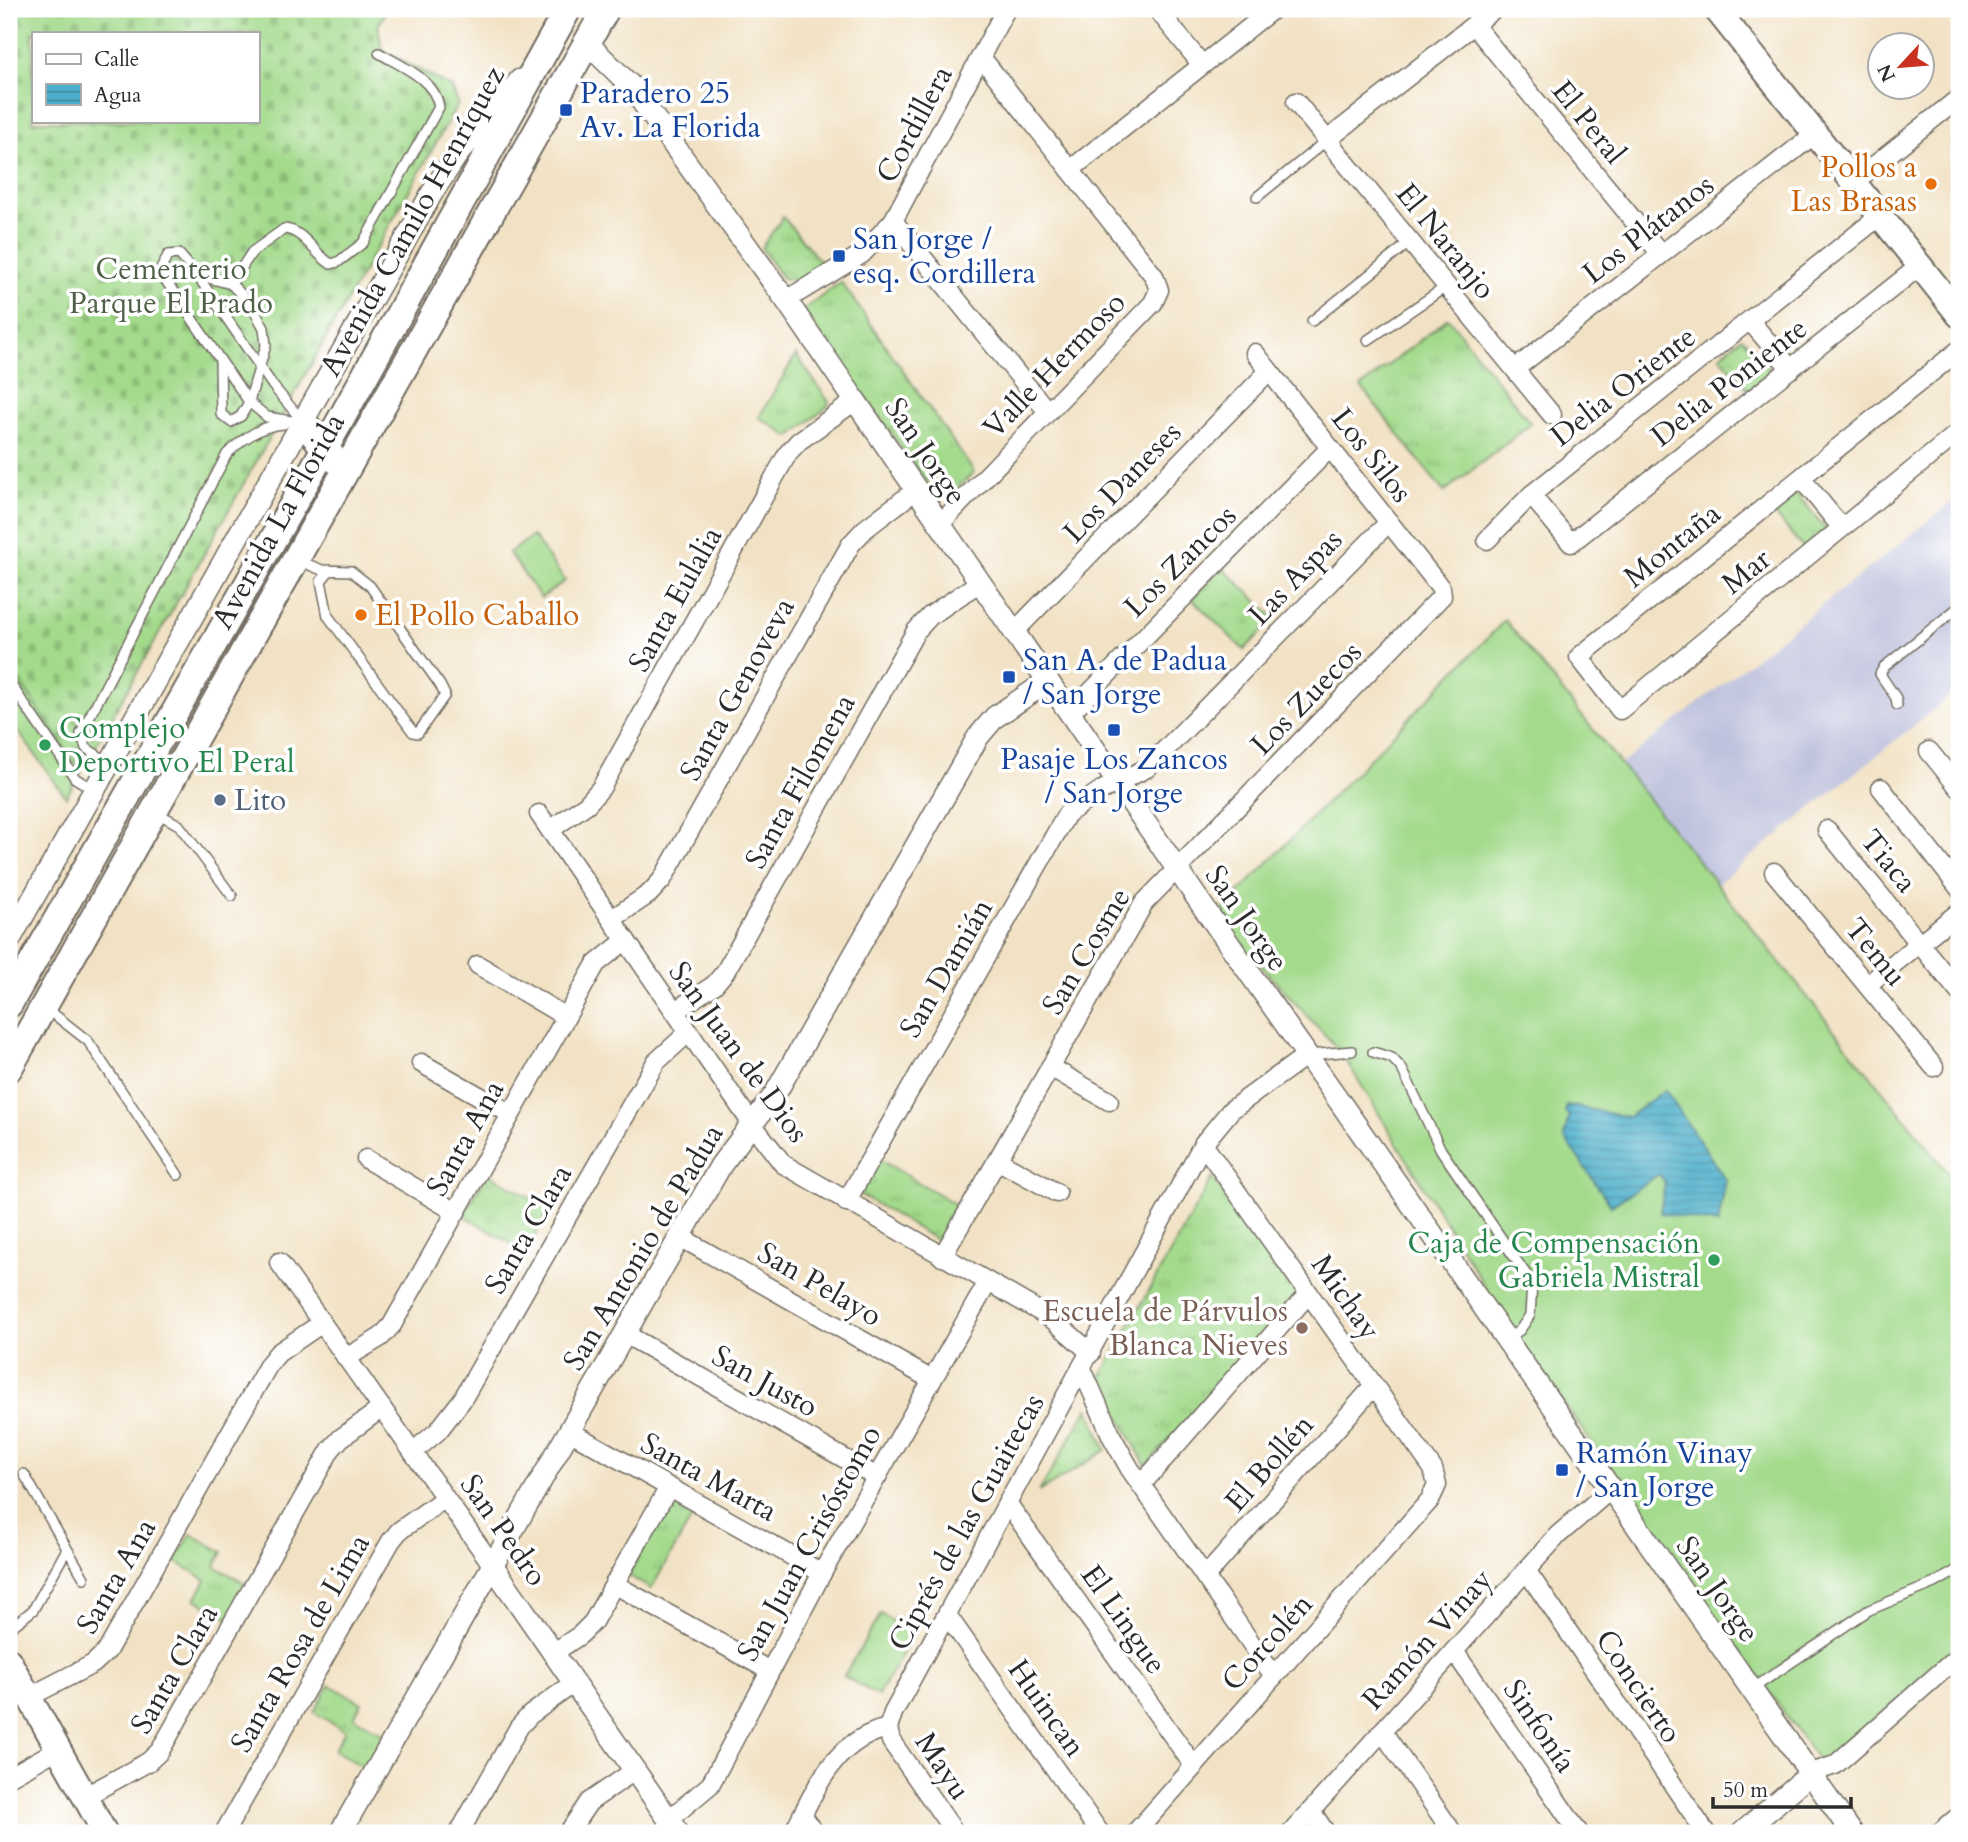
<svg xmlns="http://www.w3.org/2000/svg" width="1968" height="1842" font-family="Cardo,serif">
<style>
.industrial{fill:#bfc2dd}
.grass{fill:url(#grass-tufts);stroke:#67825b;stroke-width:2}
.cemetery{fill:url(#cemetery-stones);stroke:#67825b;stroke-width:2;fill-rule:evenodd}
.pitch{fill:#a3da8b;stroke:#67825b;stroke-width:2}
.water{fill:url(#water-rules);stroke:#3c6d7b;stroke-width:2}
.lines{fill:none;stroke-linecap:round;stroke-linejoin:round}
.service-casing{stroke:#716b61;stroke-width:12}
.minor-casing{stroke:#716b61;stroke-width:21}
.tertiary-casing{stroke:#716b61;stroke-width:24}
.secondary-casing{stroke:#716b61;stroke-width:28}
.primary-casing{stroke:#716b61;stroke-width:30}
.service{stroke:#fff;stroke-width:9}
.minor{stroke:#fff;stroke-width:18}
.tertiary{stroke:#fff;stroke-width:21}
.secondary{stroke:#fff;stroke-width:24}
.primary{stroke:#fff;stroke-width:26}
.transit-dot{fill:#1a4fb4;stroke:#fff;stroke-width:2.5}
.food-dot{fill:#e8710a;stroke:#fff;stroke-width:2.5}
.leisure-dot{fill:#2e9e5b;stroke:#fff;stroke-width:2.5}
.service-dot{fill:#5c6f8a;stroke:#fff;stroke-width:2.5}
.education-dot{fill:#8d6e63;stroke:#fff;stroke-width:2.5}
.labels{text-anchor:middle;stroke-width:7;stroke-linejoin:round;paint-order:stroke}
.transit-label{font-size:30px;fill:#164399;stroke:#fff;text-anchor:start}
.street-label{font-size:30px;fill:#2b2b2b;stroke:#fff}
.food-label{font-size:30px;fill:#c56008;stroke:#fff;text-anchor:end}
.park-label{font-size:30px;fill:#4f6048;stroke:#fff}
.leisure-label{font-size:30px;fill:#27864d;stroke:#fff;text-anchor:start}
.service-label{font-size:30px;fill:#4e5e75;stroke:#fff;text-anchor:start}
.education-label{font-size:30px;fill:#785e54;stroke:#fff;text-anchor:end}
</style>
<defs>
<pattern id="grass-tufts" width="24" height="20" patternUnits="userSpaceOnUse" patternTransform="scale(1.75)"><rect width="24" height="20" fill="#a3da8b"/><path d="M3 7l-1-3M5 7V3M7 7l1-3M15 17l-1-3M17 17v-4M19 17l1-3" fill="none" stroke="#8cbb78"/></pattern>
<pattern id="cemetery-stones" width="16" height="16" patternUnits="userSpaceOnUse" patternTransform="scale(1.75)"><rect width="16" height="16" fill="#a3da8b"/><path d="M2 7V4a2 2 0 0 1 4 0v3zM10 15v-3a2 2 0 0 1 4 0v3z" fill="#8cbb78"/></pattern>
<pattern id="water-rules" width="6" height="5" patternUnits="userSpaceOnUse" patternTransform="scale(1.75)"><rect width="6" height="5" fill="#4cafcb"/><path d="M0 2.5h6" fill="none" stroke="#3f8fa5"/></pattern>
</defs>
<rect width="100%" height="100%" fill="#fff"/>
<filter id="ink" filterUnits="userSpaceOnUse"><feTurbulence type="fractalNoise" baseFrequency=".0143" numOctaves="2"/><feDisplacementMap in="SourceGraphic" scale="14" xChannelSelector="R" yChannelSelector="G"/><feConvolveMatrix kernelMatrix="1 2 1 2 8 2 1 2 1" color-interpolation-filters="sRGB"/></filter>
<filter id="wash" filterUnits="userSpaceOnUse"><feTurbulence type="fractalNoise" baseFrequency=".00686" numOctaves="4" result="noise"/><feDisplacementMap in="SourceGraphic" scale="28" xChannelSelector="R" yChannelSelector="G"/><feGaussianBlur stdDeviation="1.57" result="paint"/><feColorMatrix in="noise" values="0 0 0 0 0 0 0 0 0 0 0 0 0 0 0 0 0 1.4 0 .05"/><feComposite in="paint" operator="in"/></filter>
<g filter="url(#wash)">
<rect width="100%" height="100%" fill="#f2e2c5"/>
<polygon class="industrial" points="1959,497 1959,689 1717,884 1620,765"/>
<g class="grass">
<polygon points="783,217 822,264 802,281 782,278 761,248"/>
<polygon points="841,282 974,472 949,497 924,479 803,310"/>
<polygon points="1448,318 1531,424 1444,492 1361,387"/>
<polygon points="1742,337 1772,372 1749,391 1720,356"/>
<polygon points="796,355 829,402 827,407 790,437 759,417"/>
<polygon points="1796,493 1826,529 1803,548 1774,513"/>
<polygon points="1222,567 1275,618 1244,650 1192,599"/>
<polygon points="879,1159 960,1207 940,1242 859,1194"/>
<polygon points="488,1173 550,1209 526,1252 463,1215"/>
<polygon points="1212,1178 1298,1293 1146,1466 1099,1380"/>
<polygon points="1088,1408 1106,1450 1039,1492"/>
<polygon points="670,1503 693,1516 651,1589 628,1575"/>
<polygon points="191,1534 223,1552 215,1566 248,1585 229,1619 195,1599 206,1580 175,1561"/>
<polygon points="330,1685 362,1703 354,1717 387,1736 367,1769 334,1750 345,1731 314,1712"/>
</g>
<path class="cemetery" d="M9 9H387L378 26 382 49 452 88 458 104 81 772 9 666ZM33 33H257V121H33Z"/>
<g class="pitch">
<polygon points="533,536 565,581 541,598 509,553"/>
<polygon points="1505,620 1959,1186 1959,1647 1823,1767 1514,1334 1341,1052 1215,917"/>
<polygon points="9,666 81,772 66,797 9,719"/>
<polygon points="881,1614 914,1634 878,1696 844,1676"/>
</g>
<polygon class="water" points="1665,1090 1726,1180 1718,1224 1660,1213 1665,1183 1659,1174 1611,1206 1564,1137 1569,1115 1565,1113 1567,1105 1628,1117"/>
</g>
<g filter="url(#ink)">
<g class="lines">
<g class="service-casing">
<g id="service">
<polyline points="1257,197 1327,140"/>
<polygon points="179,254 197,275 273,386 304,423 267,417 249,402 162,275 161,269 168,255"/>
<polyline points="197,275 231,284 250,303 264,328 266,345 249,402 241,416 231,422 221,414 220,362"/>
<path d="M231 284 252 252 284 229C304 230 314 254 331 264L338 262 363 243 439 107C435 79 401 66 379 53"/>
<polyline points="1312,321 1410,242"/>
<polyline points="1368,340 1447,286"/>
<polyline points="297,560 322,570 351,571 370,586 440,685 445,695 418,733 413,732 328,616 321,581 330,570"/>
<polyline points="9,682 75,778 94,790"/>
<polyline points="1897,705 1896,698 1880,674 1884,667 1959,607"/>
<path d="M111 764 86 748 81 733 227 454C243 438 261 425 284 424"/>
<polyline points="157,813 179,825 232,896"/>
<polyline points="46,1008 88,1041 178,1175"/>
<polyline points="1373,1052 1392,1058 1402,1069 1441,1150 1532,1283 1530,1315 1520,1330 1507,1339"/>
<polyline points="1308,1055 1352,1051"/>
<polyline points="24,1474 84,1578"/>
<polyline points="9,1629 33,1610 67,1549"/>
<polyline points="1752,1689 1869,1610 1935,1583 1959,1569"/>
</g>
</g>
<g class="minor-casing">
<g id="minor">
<polyline points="1157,9 1202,65"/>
<polyline points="1474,25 1661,254"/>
<polyline points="1296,102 1552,415"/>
<polyline points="1327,140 1494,9"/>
<polyline points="1070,170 1273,9"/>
<polyline points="1855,181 1959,98"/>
<polyline points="893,221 1048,412"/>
<polyline points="786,300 862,254 893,221 1006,9"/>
<polyline points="1750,321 1791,369"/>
<polyline points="1959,350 1579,657 1620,710 1959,432"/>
<polyline points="1515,369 1816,133"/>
<polyline points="1801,478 1842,528"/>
<polyline points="1531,495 1571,543 1921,265"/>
<polyline points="940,524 1153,303 1159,290 1154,276 981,57"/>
<polyline points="1487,540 1531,495 1881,215"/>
<polyline points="1014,632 1269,371"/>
<polyline points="1070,713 1330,448"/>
<polyline points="1929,751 1959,788"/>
<polyline points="1881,788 1959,888"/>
<polyline points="539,814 752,1124 783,1164 1051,1318 1091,1353"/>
<polyline points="550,830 587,804 601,788 788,453 799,441 855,401"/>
<polyline points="1827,830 1959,992"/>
<polyline points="1774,872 1934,1067"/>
<polyline points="612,919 649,894 662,880 851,544 865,529 916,490"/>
<polyline points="478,965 566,1017"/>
<polyline points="1867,985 1959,912"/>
<polyline points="675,1011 714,985 725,972 916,631 930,616 980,582"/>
<polyline points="421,1063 511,1114"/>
<polyline points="1050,1067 1109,1101"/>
<polyline points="366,1159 456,1212"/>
<polyline points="997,1160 1057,1193"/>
<polyline points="846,1202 1067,814 1100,791 1147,768 1389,522"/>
<polyline points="680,1237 932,1380"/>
<polyline points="942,1257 1144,903 1442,596 1441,588 1255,353"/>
<polyline points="279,1262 493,1566"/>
<polyline points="625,1334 877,1477"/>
<polyline points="346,1358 381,1337 392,1325 596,964 626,940"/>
<polyline points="1082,1369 1112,1437 1130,1469 1274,1676"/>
<polyline points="569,1431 822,1573"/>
<polyline points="413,1452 438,1431 462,1400 656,1062 689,1032"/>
<polyline points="1141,1485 1309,1293"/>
<polyline points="1008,1504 1194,1766"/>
<polyline points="1526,1570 1706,1833"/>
<polyline points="1205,1577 1374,1386"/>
<polyline points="614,1584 770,1671"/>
<polyline points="947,1615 1100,1833"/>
<polyline points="1454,1651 1579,1833"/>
<polyline points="553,1653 580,1635 593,1622 669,1487"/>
<polyline points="29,1697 93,1664 107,1651 269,1364 278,1353 322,1323"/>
<polyline points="1382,1731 1453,1833"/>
<polyline points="1811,1773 1835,1765 1959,1656"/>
<polyline points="9,1777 58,1749"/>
<polyline points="84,1797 148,1762 160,1751 331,1449 341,1438 382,1408"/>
<polyline points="1311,1811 1326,1833"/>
<polyline points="803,1816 815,1833"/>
<polyline points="668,1820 710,1785 822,1573 988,1282"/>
<polyline points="224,1833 391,1541 399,1531 445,1498"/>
<polyline points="459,1833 519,1727 530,1715 574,1683"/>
<polyline points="568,1833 589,1802 634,1771"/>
<path d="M793 1833C816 1789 834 1740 888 1728"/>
<polyline points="955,1833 891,1741 888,1728 893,1713 1203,1144 1231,1110 1307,1055"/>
<polyline points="1135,1833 1430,1500 1437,1485 1433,1469 1203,1144"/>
<polyline points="1291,1833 1558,1535 1611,1489"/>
<polyline points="1939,1833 1959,1816"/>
</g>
</g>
<g class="tertiary-casing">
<g id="tertiary">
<polyline points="587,43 630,85 786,300 1206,911 1852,1833"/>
<polyline points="9,941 432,193 457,155 520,80"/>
<polyline points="493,1566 678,1833"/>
<polyline points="340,1833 721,1165 775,1094 978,737 995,717 1048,681"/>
<polyline points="1742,1833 1811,1773"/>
</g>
</g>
<g class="secondary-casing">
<g id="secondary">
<polyline points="1716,9 1959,315"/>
<polyline points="9,1661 105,1833"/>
</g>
</g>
<g class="primary-casing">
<g id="primary">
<polyline points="304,423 334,459"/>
<polyline points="9,1004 325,448 568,9"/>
<polyline points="9,1068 606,9"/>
</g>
</g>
<use href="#service" class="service"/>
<use href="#minor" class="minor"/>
<use href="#tertiary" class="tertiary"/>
<use href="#secondary" class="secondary"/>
<use href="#primary" class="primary"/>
</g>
</g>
<g class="transit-dot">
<rect x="559" y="103" width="14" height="14" rx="3.5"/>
<rect x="832" y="249" width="14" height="14" rx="3.5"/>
<rect x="1002" y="670" width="14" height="14" rx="3.5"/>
<rect x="1107" y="723" width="14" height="14" rx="3.5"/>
<rect x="1555" y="1463" width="14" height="14" rx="3.5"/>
</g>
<g class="food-dot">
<circle cx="1931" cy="184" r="7"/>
<circle cx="361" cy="615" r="7"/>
</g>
<g class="leisure-dot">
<circle cx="45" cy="745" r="7"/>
<circle cx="1714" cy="1260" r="7"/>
</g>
<circle class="service-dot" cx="220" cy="800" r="7"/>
<circle class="education-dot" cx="1302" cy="1328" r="7"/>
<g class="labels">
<g class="transit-label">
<text x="580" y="103">Paradero 25<tspan x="580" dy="34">Av. La Florida</tspan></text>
<text x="853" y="249">San Jorge /<tspan x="853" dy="34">esq. Cordillera</tspan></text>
<text x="1023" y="670">San A. de Padua<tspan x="1023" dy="34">/ San Jorge</tspan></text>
<text x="1114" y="769" text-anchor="middle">Pasaje Los Zancos<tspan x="1114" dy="34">/ San Jorge</tspan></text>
<text x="1576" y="1463">Ramón Vinay<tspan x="1576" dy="34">/ San Jorge</tspan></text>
</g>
<g class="street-label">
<text transform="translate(1589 122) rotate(51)" y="10">El Peral</text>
<text transform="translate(914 124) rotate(-62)" y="10">Cordillera</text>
<text transform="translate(412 221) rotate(-61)" y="10">Avenida Camilo Henríquez</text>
<text transform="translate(1648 229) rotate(-38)" y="10">Los Plátanos</text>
<text transform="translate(1446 241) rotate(51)" y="10">El Naranjo</text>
<text transform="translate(1054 365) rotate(-46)" y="10">Valle Hermoso</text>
<text transform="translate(1729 382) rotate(-38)" y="10">Delia Poniente</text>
<text transform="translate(1623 386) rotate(-38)" y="10">Delia Oriente</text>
<text transform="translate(926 451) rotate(56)" y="10">San Jorge</text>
<text transform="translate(1372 455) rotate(52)" y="10">Los Silos</text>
<text transform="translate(1122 482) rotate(-46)" y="10">Los Daneses</text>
<text transform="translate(278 521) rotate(-61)" y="10">Avenida La Florida</text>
<text transform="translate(1672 545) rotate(-39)" y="10">Montaña</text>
<text transform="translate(1180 561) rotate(-45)" y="10">Los Zancos</text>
<text transform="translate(1746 571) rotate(-39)" y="10">Mar</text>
<text transform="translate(1295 577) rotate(-46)" y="10">Las Aspas</text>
<text transform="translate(675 599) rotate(-61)" y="10">Santa Eulalia</text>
<text transform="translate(737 689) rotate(-61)" y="10">Santa Genoveva</text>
<text transform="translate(1306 698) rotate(-46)" y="10">Los Zuecos</text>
<text transform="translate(800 781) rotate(-61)" y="10">Santa Filomena</text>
<text transform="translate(1889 861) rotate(51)" y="10">Tiaca</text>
<text transform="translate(1247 918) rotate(55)" y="10">San Jorge</text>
<text transform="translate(1086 951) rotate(-59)" y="10">San Cosme</text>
<text transform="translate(1876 952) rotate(51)" y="10">Temu</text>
<text transform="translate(946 968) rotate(-60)" y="10">San Damián</text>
<text transform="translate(739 1052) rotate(54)" y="10">San Juan de Dios</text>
<text transform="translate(465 1138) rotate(-61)" y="10">Santa Ana</text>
<text transform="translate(528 1229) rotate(-60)" y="10">Santa Clara</text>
<text transform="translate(643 1247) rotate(-59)" y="10">San Antonio de Padua</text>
<text transform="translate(820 1284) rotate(30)" y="10">San Pelayo</text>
<text transform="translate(1346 1297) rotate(55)" y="10">Michay</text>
<text transform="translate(765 1381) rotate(29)" y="10">San Justo</text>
<text transform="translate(1269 1463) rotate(-49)" y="10">El Bollén</text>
<text transform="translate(709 1477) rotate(29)" y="10">Santa Marta</text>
<text transform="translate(966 1522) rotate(-61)" y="10">Ciprés de las Guaitecas</text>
<text transform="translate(504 1530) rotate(55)" y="10">San Pedro</text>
<text transform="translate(809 1543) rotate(-61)" y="10">San Juan Crisóstomo</text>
<text transform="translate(116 1576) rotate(-60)" y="10">Santa Ana</text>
<text transform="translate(1718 1589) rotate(55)" y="10">San Jorge</text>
<text transform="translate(1124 1619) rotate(55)" y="10">El Lingue</text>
<text transform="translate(1427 1639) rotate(-48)" y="10">Ramón Vinay</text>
<text transform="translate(1267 1642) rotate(-48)" y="10">Corcolén</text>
<text transform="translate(300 1643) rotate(-60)" y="10">Santa Rosa de Lima</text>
<text transform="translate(174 1669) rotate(-60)" y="10">Santa Clara</text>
<text transform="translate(1639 1686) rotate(56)" y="10">Concierto</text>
<text transform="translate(1047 1708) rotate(55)" y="10">Huincan</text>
<text transform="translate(1540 1726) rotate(56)" y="10">Sinfonía</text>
<text transform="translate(943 1766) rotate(56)" y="10">Mayu</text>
</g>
<g class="food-label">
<text x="1917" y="177">Pollos a<tspan x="1917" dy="34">Las Brasas</tspan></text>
<text x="375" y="625" text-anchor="start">El Pollo Caballo</text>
</g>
<g class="park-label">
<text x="171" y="279">Cementerio<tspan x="171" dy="34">Parque El Prado</tspan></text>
</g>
<g class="leisure-label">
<text x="59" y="738">Complejo<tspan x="59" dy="34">Deportivo El Peral</tspan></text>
<text x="1700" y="1253" text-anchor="end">Caja de Compensación<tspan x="1700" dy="34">Gabriela Mistral</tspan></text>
</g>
<g class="service-label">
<text x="234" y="810">Lito</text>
</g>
<g class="education-label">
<text x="1288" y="1321">Escuela de Párvulos<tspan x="1288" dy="34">Blanca Nieves</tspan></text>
</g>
</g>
<rect width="1968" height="1842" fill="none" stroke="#fff" stroke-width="35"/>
<rect x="32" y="32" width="228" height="91" fill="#ffffff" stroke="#aaaaaa" stroke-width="2"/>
<rect x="46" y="54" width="35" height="10" fill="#ffffff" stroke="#aaaaaa" stroke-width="2"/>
<text x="94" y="66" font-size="21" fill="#2b2b2b">Calle</text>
<rect x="46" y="84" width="35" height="21" fill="url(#water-rules)" stroke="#aaaaaa" stroke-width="2"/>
<text x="94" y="102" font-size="21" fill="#2b2b2b">Agua</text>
<g transform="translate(1901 66) rotate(244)"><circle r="33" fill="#ffffff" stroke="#aaaaaa" stroke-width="2"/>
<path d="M0-5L12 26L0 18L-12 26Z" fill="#c8321e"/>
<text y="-10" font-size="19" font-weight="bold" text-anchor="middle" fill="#2b2b2b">N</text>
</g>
<path d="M1713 1797v10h138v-10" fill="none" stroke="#2b2b2b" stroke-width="3.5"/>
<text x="1723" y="1797" font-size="21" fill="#2b2b2b" stroke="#ffffff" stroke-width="5" paint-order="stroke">50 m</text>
</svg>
